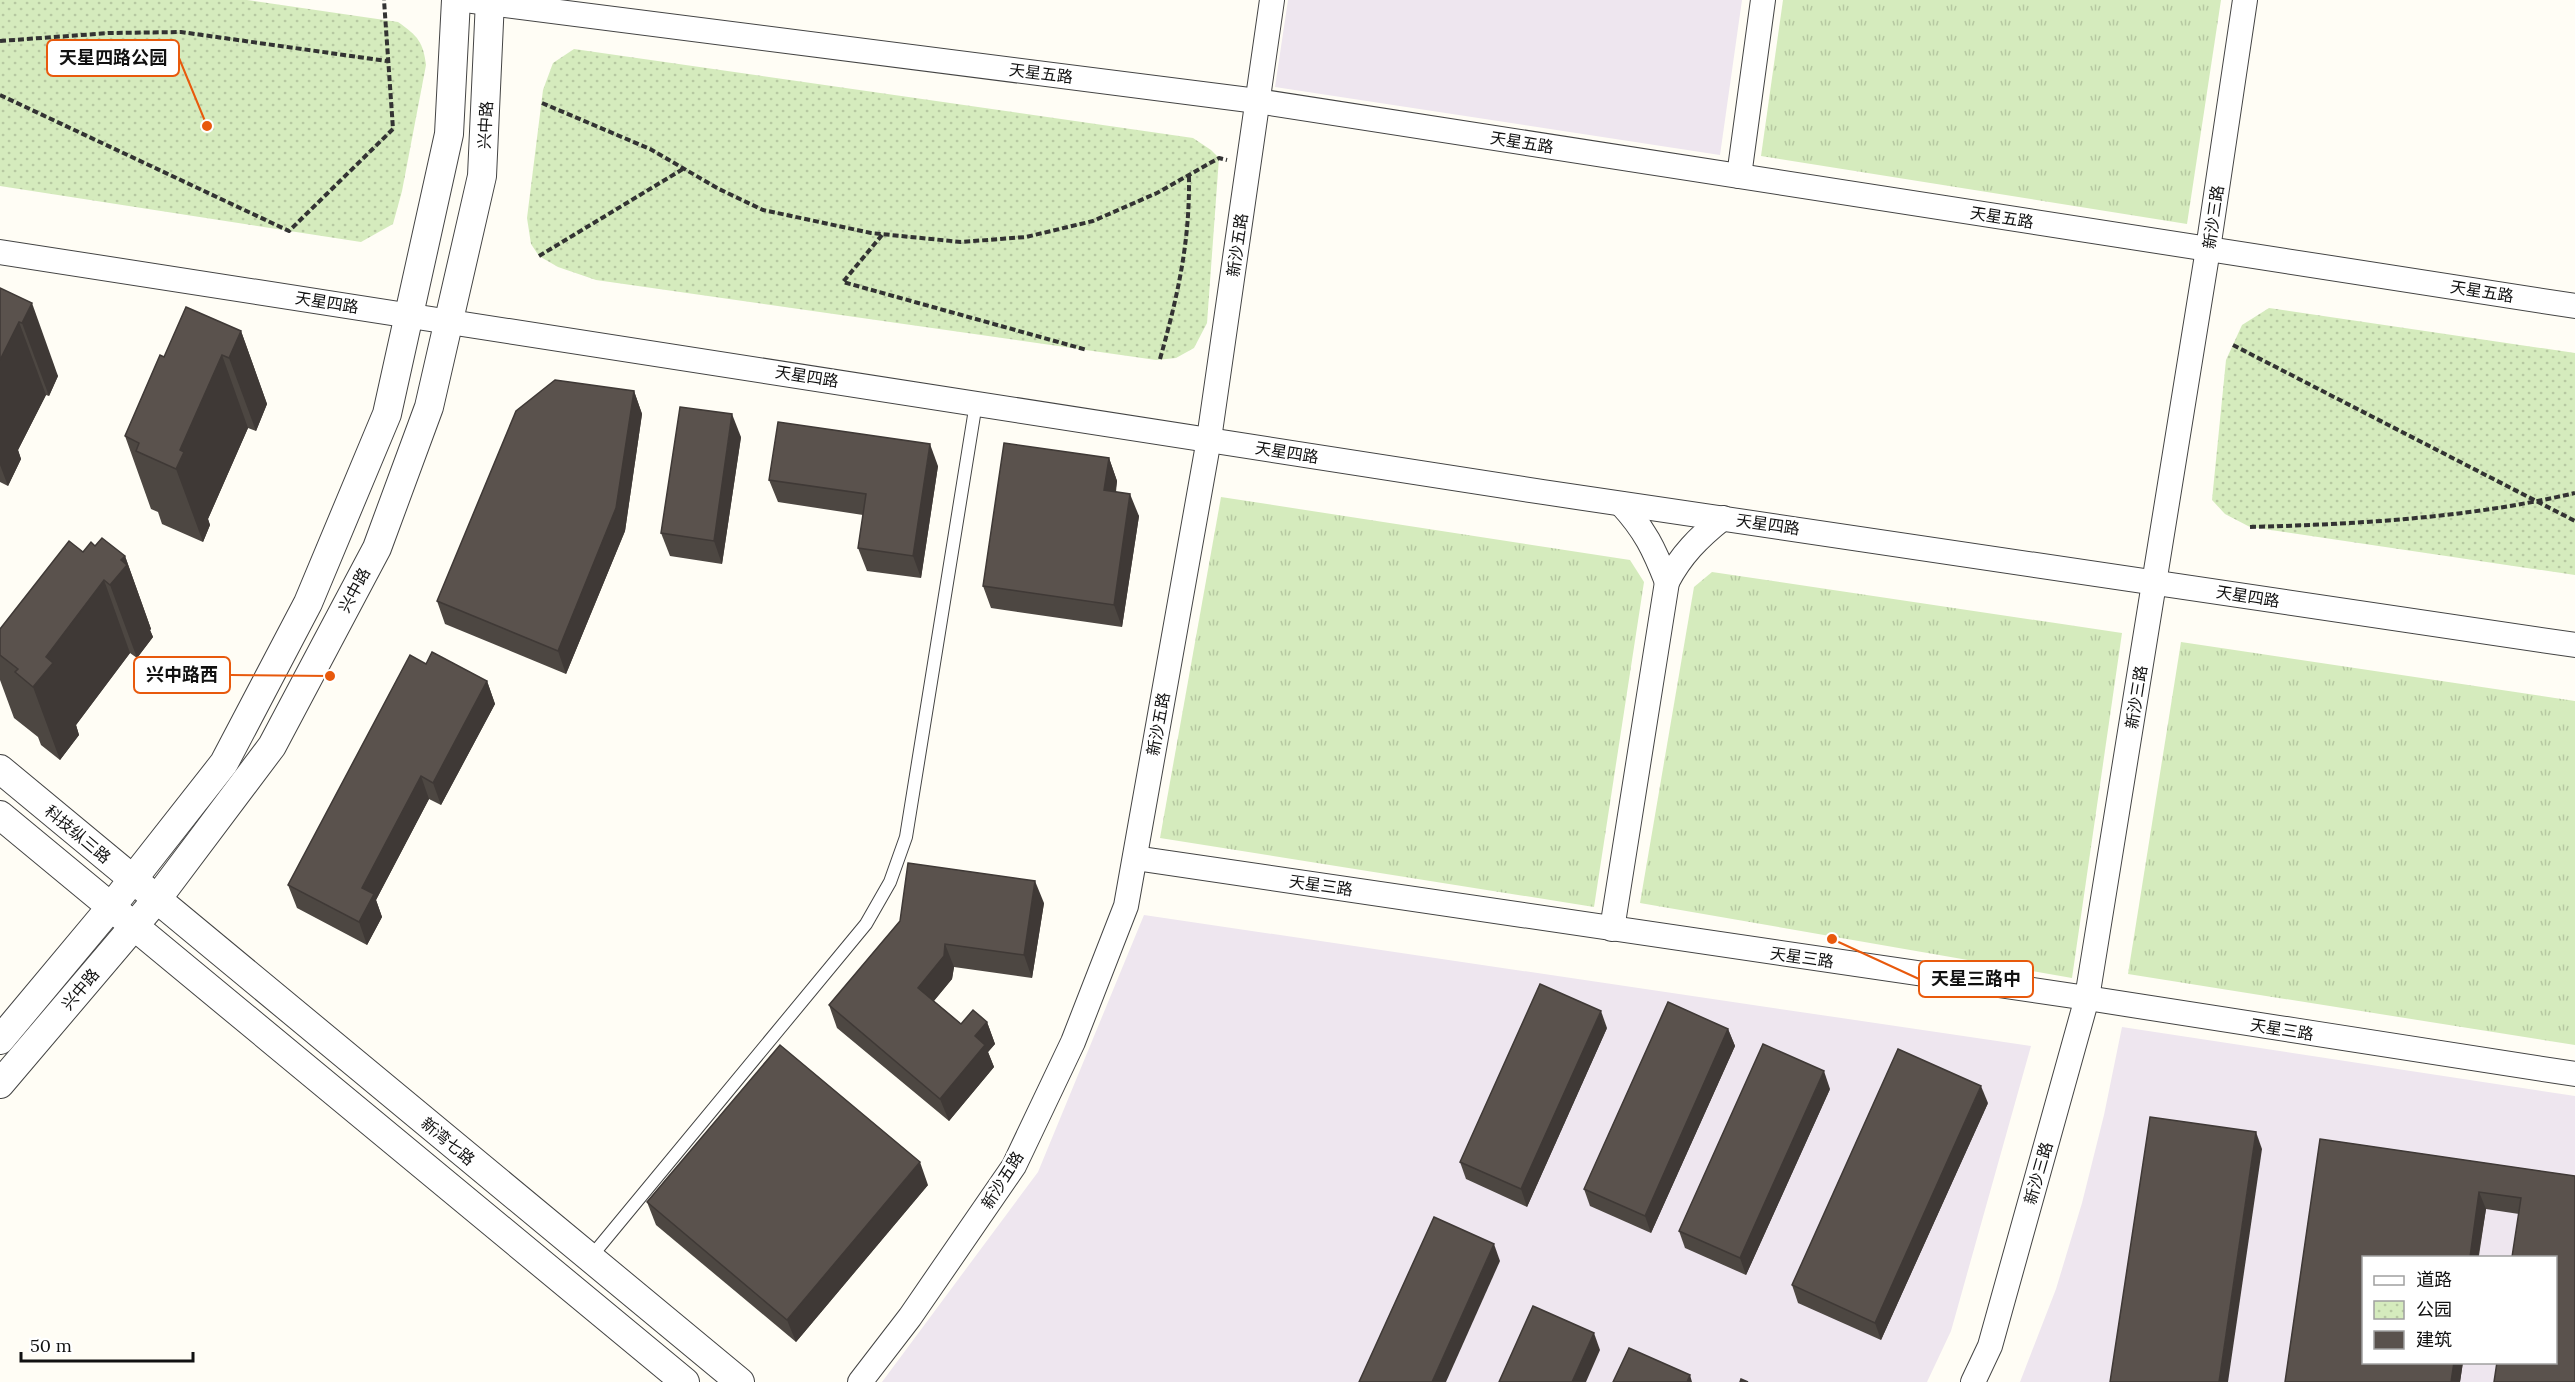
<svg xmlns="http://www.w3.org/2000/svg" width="2575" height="1382" font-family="Lora,'Noto Sans SC',serif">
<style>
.industrial{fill:#eee6ef;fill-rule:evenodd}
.grass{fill:url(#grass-tufts)}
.park{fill:url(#park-dots)}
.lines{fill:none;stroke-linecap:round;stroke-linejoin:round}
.service-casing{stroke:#444;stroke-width:14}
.minor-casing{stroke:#444;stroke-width:26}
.tertiary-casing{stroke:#444;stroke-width:30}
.path{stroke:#333;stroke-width:4;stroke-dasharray:6 3;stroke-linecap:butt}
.service{stroke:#fff;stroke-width:12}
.minor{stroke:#fff;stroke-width:24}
.tertiary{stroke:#fff;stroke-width:28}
.wall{fill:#4d4742}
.shaded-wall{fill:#3f3936}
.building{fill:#5a524d;stroke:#3f3936;stroke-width:1.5}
.labels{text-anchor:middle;stroke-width:6;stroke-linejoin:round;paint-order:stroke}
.street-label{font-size:16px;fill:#111;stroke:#fff}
.leader{fill:none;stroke:#e8590c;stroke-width:2}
.callout-dot{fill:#e8590c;stroke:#fff;stroke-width:2}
.callout{fill:#fff;stroke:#e8590c;stroke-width:2}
.callout-label{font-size:18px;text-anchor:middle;font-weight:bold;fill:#111}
</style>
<defs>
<pattern id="grass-tufts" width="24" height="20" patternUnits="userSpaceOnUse" patternTransform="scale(1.5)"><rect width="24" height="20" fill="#d5ebbd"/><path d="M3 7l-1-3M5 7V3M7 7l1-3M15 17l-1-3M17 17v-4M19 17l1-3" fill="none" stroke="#b6c8a1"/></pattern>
<pattern id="park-dots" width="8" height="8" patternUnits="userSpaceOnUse" patternTransform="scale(1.5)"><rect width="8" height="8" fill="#d5ebbd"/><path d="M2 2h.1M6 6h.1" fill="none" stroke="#b6c8a1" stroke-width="1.8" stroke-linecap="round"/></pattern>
</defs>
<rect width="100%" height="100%" fill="#fffdf5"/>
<g class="industrial">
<polygon points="1288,0 1742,0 1720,155 1275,87"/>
<polygon points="1144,915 2031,1046 1951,1331 1927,1382 882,1382 1038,1172"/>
<path d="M2122 1027 2575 1096V1382H2020L2056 1289 2082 1203 2104 1115ZM2364 1258H2556V1362H2364Z"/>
</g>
<g class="grass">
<polygon points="1783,0 2221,0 2187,224 1761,156"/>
<polygon points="1221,497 1630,560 1644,582 1594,907 1160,838"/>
<polygon points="1712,572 2122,633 2072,978 1640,903 1694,587"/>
<polygon points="2181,642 2575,701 2575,1045 2128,974"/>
</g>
<g class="park">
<path d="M0 0H247L398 22C418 36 423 42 426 65L402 191 393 224 361 242 0 186Z"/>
<polygon points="574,49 1193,138 1211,150 1219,158 1207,323 1194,348 1176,358 1156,360 596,280 558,267 539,256 531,244 527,218 543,90 553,63"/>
<polygon points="2269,308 2575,353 2575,575 2250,527 2225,514 2212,500 2226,360 2242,325"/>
</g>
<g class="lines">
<g class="service-casing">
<polyline id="service" points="590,1258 866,924 890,882 906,837 976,403"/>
</g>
<g class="minor-casing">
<g id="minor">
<polyline points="465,0 1257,101 2575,306"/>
<polyline points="1739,176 1763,0"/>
<polyline points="0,252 1543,492 2575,645"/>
<path d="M1621 504C1645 530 1654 549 1667 582 1681 555 1699 537 1723 518"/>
<polyline points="1135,858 2087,998 2575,1074"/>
<polyline points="1612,929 1667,582"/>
<polyline points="860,1382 910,1317 1014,1166 1073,1042 1126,906 1209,439 1272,0"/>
<polyline points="1973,1382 1990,1346 2087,998 2208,249 2245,0"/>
</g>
</g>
<g class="tertiary-casing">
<g id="tertiary">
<polyline points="0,769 740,1382"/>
<polyline points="0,815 685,1382"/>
<polyline points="0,1040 111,907 224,763 308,603 387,414 449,134 456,0"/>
<polyline points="0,1084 157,899 272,746 377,548 429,407 482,176 490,0"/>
</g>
</g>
<g class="path">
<polyline points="0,41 109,33 181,32 387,61"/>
<polyline points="0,95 289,231 393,129 384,0"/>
<polyline points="542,103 650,149 719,189 763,210 871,233 961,242 1026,237 1093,221 1157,193 1219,158 1227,160"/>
<polyline points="882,235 843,282 1087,350"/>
<polyline points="539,256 683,169"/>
<polyline points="2233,345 2575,521"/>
<path d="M1160 359C1178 295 1190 242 1189 175"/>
<path d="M2250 527C2360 524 2468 518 2575 493"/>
</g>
<use href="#service" class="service"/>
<use href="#minor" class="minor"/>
<use href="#tertiary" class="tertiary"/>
</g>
<g class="wall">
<polygon points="0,288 58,376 49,396 46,395 18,450 21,459 8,486 0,482"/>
<polygon points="241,331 267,404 256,431 248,428 208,519 210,525 203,542 162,524 158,512 151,509 125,436 164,357"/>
<polygon points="634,391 642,414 625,531 566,674 445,624 437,601"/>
<polygon points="741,437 722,564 670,556 661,533"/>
<polygon points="1109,458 1117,481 1116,492 1139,516 1122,627 991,608 983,586"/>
<polygon points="938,466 921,578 867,571 858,548 863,515 778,502 769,480"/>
<polygon points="95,546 125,556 151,629 150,630 153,637 137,658 130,653 76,725 79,735 60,760 41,745 38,737 14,718 0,680 0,629 83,552"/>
<polygon points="426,664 487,681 495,704 441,805 429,799 376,900 382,917 367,945 297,908 288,885"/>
<polygon points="1044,903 1032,978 954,967 952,979 934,1001 961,1024 987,1022 995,1044 988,1052 994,1067 949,1121 837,1028 829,1005 900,921"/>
<polygon points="1607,1028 1527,1207 1466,1179 1460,1162"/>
<polygon points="1728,1029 1735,1046 1651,1233 1590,1206 1584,1189"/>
<polygon points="1830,1089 1746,1275 1685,1248 1679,1231"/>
<polygon points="1988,1103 1881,1340 1798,1303 1792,1285"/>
<polygon points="2320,1139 2575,1176 2519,1214 2486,1209 2460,1382 2285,1382"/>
<polygon points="928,1185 796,1342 656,1225 647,1202"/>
</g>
<g class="shaded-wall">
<polygon points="32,303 58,376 49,396 22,323"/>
<polygon points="19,322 46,395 18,450 21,459 8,486 0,465 0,360"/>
<polygon points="241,331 267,404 256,431 229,358"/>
<polygon points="222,355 248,428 208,519 210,525 203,542 176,469 180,450"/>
<polygon points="634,391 642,414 625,531 566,674 558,651"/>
<polygon points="732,414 741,437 722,564 714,541"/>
<polygon points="930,444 938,466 921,578 913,556"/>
<polygon points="1109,458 1117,481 1112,513 1104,490"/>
<polygon points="1130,494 1139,516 1122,627 1114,605"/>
<polygon points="125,556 151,629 150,630 153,637 137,658 110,585 121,560"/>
<polygon points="104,580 130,653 76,725 79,735 60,760 33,687 46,657"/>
<polygon points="487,681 495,704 441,805 433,783"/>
<polygon points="421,776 429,799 376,900 382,917 367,945 359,922 362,888"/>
<polygon points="1035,881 1044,903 1032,978 1024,955"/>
<polygon points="945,944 954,967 952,979 926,1010 918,988"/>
<polygon points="1601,1011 1607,1028 1527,1207 1521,1189"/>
<polygon points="987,1022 995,1044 988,1052 994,1067 949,1121 940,1099 975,1036"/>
<polygon points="1728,1029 1735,1046 1651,1233 1645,1216"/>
<polygon points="1824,1071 1830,1089 1746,1275 1740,1258"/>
<polygon points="1981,1086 1988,1103 1881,1340 1875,1323"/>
<polygon points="2256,1132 2262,1149 2228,1382 2219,1382"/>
<polygon points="920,1162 928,1185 796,1342 787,1320"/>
<polygon points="2479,1192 2486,1209 2478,1257 2470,1257"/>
<polygon points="1494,1244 1500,1261 1446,1382 1432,1382"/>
<polygon points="1594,1333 1600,1350 1586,1382 1572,1382"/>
<polygon points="2454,1362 2463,1362 2460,1382 2451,1382"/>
<polygon points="1690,1375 1692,1382 1687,1382"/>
</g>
<g class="building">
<polygon points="0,288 32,303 22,323 19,322 0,360"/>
<polygon points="186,307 241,331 229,358 222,355 180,450 184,452 176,469 136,451 139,443 125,436 160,355 164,357"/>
<polygon points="555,380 634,391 616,508 558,651 437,601 516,411"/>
<polygon points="680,407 732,414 714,541 661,533"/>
<polygon points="778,422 930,444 913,556 858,548 866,494 769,480"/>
<polygon points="1004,443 1109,458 1104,490 1130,494 1114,605 983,586"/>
<polygon points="102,538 125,556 121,560 127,565 110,585 104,580 46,657 53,663 33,687 15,672 18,669 0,655 0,629 69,541 83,552 91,542 95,546"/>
<polygon points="432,652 487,681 433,783 421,776 362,888 374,894 359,922 288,885 410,655 426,664"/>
<polygon points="908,863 1035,881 1024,955 945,944 944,956 918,988 961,1024 973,1010 987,1022 975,1036 985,1045 940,1099 829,1005 900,921"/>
<polygon points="1540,984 1601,1011 1521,1189 1460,1162"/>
<polygon points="1668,1002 1728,1029 1645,1216 1584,1189"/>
<polygon points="1763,1044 1824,1071 1740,1258 1679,1231"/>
<polygon points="780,1045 920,1162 787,1320 647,1202"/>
<polygon points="1898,1049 1981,1086 1875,1323 1792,1285"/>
<polygon points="2150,1117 2256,1132 2219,1382 2110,1382"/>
<polygon points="2320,1139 2575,1176 2575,1382 2494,1382 2497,1362 2556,1362 2556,1257 2512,1257 2521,1198 2479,1192 2470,1257 2364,1257 2364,1362 2454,1362 2451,1382 2285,1382"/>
<polygon points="1434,1217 1494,1244 1432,1382 1359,1382"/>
<polygon points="1533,1306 1594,1333 1572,1382 1499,1382"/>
<polygon points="1629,1348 1690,1375 1687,1382 1613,1382"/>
<polygon points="1741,1379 1748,1382 1740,1382"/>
</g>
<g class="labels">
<g class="street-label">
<text transform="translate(1041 73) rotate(7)" y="6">天星五路</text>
<text transform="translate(485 125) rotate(-87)" y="6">兴中路</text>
<text transform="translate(1522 142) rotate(9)" y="6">天星五路</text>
<text transform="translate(2002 217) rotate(9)" y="6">天星五路</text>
<text transform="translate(2213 217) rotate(-82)" y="6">新沙三路</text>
<text transform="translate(1237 245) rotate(-82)" y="6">新沙五路</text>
<text transform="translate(2482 291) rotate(9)" y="6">天星五路</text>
<text transform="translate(327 302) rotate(9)" y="6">天星四路</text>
<text transform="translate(807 376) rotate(9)" y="6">天星四路</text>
<text transform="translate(1287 452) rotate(9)" y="6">天星四路</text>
<text transform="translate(1768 524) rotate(8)" y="6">天星四路</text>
<text transform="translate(354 590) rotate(-62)" y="6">兴中路</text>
<text transform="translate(2248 596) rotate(9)" y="6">天星四路</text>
<text transform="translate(2136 697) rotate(-81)" y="6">新沙三路</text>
<text transform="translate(1158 724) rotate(-80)" y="6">新沙五路</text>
<text transform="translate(78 834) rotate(40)" y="6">科技纵三路</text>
<text transform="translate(1321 885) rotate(8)" y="6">天星三路</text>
<text transform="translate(1802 957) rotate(8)" y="6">天星三路</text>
<text transform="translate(80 989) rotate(-50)" y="6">兴中路</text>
<text transform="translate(2282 1029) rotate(9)" y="6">天星三路</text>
<text transform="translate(448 1141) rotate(40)" y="6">新湾七路</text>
<text transform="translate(2038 1173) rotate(-74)" y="6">新沙三路</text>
<text transform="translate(1002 1180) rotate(-58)" y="6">新沙五路</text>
</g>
</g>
<path class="leader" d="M207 126L179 58M330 676L230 675M1832 939L1919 979"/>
<g class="callout-dot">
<circle cx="207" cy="126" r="6"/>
<circle cx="330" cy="676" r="6"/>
<circle cx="1832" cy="939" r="6"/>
</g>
<g class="callout">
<rect x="47" y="40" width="132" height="36" rx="6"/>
<rect x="134" y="657" width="96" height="36" rx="6"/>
<rect x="1919" y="961" width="114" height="36" rx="6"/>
</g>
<g class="callout-label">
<text x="113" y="64">天星四路公园</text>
<text x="182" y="681">兴中路西</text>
<text x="1976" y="985">天星三路中</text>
</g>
<rect x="2362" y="1256" width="195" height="108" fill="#ffffff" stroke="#a0a0a0" stroke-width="1.5"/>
<rect x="2374" y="1276" width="30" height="9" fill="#ffffff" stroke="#a0a0a0" stroke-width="1.5"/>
<text x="2416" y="1286" font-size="18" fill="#111111">道路</text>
<rect x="2374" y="1301" width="30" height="18" fill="url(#park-dots)" stroke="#a0a0a0" stroke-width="1.5"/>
<text x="2416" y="1316" font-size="18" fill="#111111">公园</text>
<rect x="2374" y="1331" width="30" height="18" fill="#5a524d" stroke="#a0a0a0" stroke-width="1.5"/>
<text x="2416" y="1346" font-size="18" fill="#111111">建筑</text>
<path d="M21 1352v9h172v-9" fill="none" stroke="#111111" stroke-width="3"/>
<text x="30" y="1352" font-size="18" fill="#111111" stroke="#ffffff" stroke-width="4.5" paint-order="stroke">50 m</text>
</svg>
